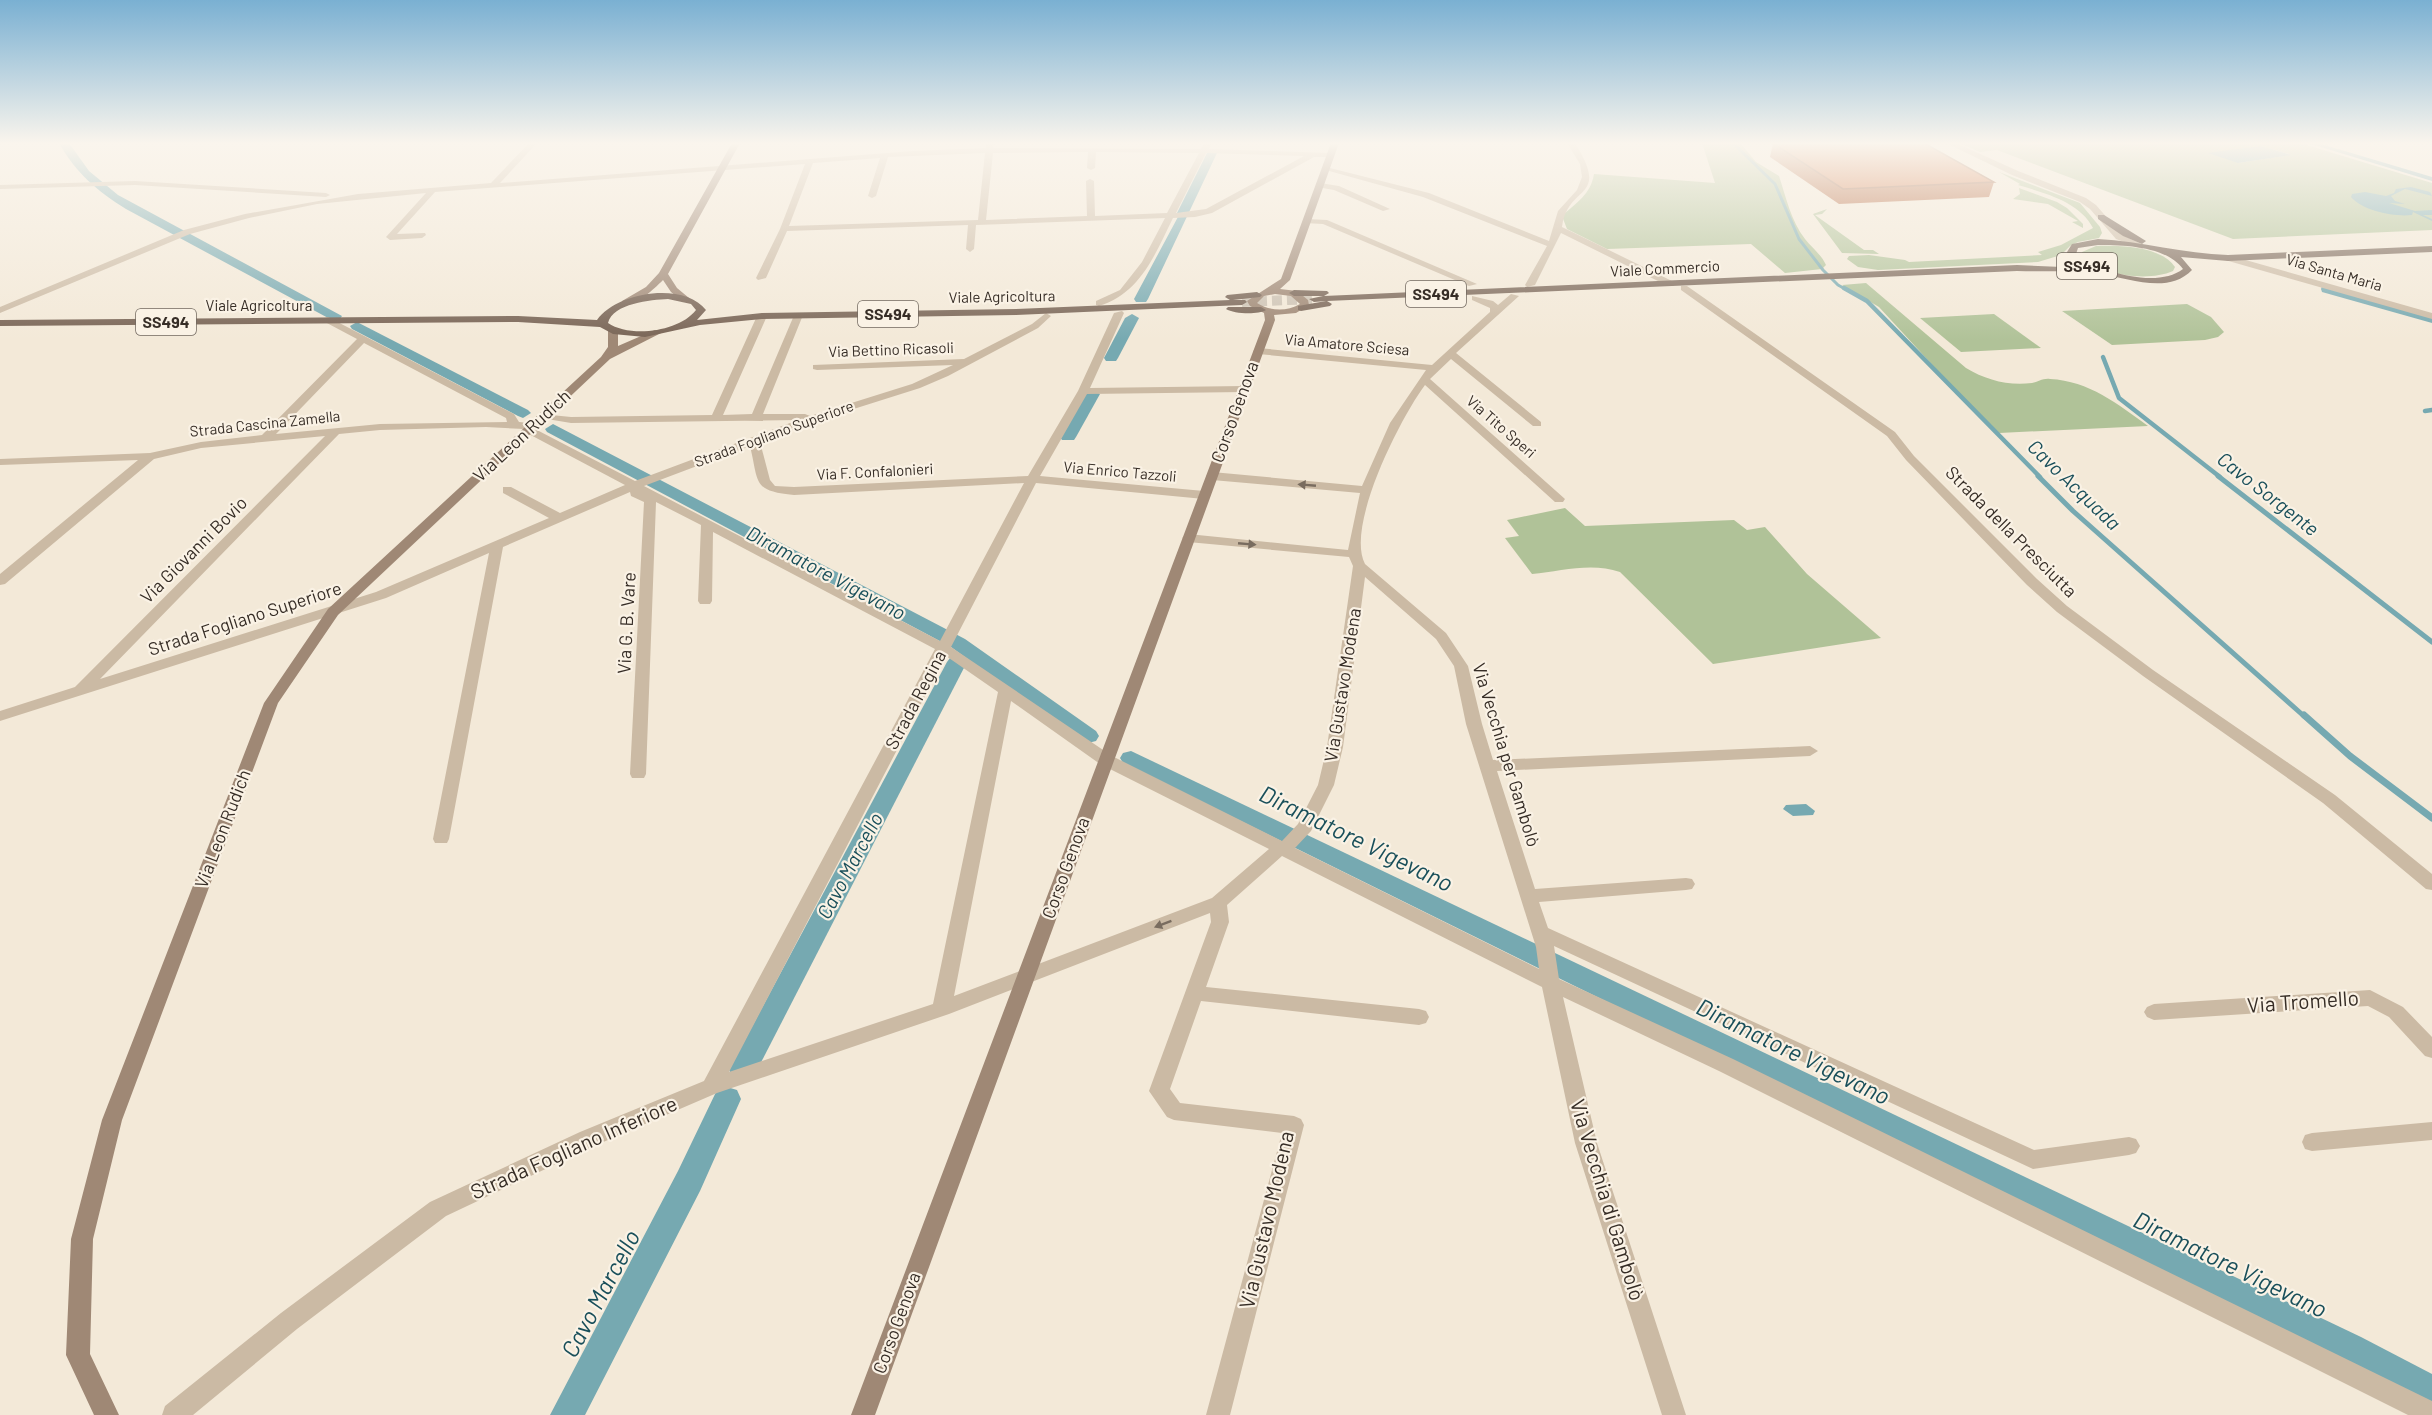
<svg xmlns="http://www.w3.org/2000/svg" width="2432" height="1415" font-family="Barlow,sans-serif">
<style>
.green{fill:#b0c298;fill-rule:evenodd}
.water{fill:#76a9b1}
.lines{fill:none;stroke-linecap:round;stroke-linejoin:round}
.stream-far3{stroke:#76a9b1;stroke-width:3}
.stream-far2{stroke:#76a9b1;stroke-width:4.5}
.stream-far1{stroke:#76a9b1;stroke-width:5}
.stream{stroke:#76a9b1;stroke-width:7}
.canal{fill:#76a9b1;fill-rule:evenodd}
.primary-tunnel{stroke:#cdc3b4;stroke-width:10;stroke-dasharray:10 5;stroke-linecap:butt}
.minor{fill:#cbbaa4;fill-rule:evenodd}
.secondary{fill:#9f8875;fill-rule:evenodd}
.primary{fill:#796556;fill-rule:evenodd}
.wall{fill:#b05e34}
.building{fill:#cd6d3c;stroke:#904c2a;stroke-width:1.5}
.oneway{fill:#796c5f}
.labels{text-anchor:middle;stroke-width:4.5;stroke-linejoin:round;paint-order:stroke}
.far-street-label{font-size:15px;fill:#362d26;stroke:#faf2e5}
.shield{fill:#faf2e5;stroke:#71685f;stroke-width:1.5}
.shield-label{font-size:16px;font-weight:bold;fill:#362d26}
.street-label{font-size:18px;fill:#362d26;stroke:#faf2e5}
.water-label{font-size:20px;font-style:italic;fill:#194f5a;stroke:#faf2e5}
.near-street-label{font-size:21px;fill:#362d26;stroke:#faf2e5}
.near-water-label{font-size:24px;font-style:italic;fill:#194f5a;stroke:#faf2e5}
</style>
<rect width="100%" height="100%" fill="#f3e9d8"/>
<g class="green">
<path d="M1702 143H1754L1741 144 1756 162 1779 176C1786 197 1791 221 1805 239 1812 248 1821 254 1826 265L1822 269 1785 273 1751 244 1607 249 1567 229 1562 216C1576 203 1591 194 1594 174L1715 183Z"/>
<path d="M1959 143H2300L2432 183V230L2233 239 1997 150 1980 152ZM2261 146 2289 154V155L2238 163Z"/>
<path d="M1999 172 2080 203 2100 227 2102 233 2099 238 2078 242 2070 246 2061 255 2038 262 1878 270 1858 267 1847 259 1849 256 1869 255 1905 260 1909 262 2042 255 2038 252 2061 245 2093 228C2080 202 2045 193 2018 185L2020 184Z"/>
<polygon points="2019,188 2057,202 2067,208 2083,224 2083,228 2072,222 2078,221 2048,204 2013,199 2020,194"/>
<polygon points="1827,209 1822,214 1815,215 1864,250 1873,250 1879,254 1842,253 1813,214"/>
<path d="M2096 246C2119 245 2161 246 2175 267L2173 271C2148 282 2102 276 2082 256V252Z"/>
<path d="M1866 283 1966 368C1986 380 2008 386 2032 383 2038 382 2043 378 2050 379 2089 381 2118 404 2148 426L1999 433 1973 409 1879 307 1842 285Z"/>
<polygon points="2187,304 2211,317 2224,332 2218,337 2205,340 2112,345 2062,311"/>
<polygon points="1994,314 2041,348 1961,352 1920,318"/>
<path d="M1565 508 1585 526 1734 520 1747 530 1765 527 1807 574 1881 638 1713 664 1620 572C1592 562 1561 571 1532 574L1505 538 1519 536 1507 520Z"/>
</g>
<g class="water">
<polygon points="2308,143 2318,143 2432,177 2432,181"/>
<polygon points="2261,146 2291,155 2238,163 2208,153"/>
<path d="M2411 187 2430 192 2432 196 2405 189 2391 196 2395 201 2405 204 2389 203 2415 211 2432 210V215H2423L2432 219V221L2413 212 2412 215C2394 217 2363 211 2351 197L2352 194 2365 192 2386 196 2394 193 2396 189Z"/>
<polygon points="1806,804 1815,811 1813,815 1793,816 1783,809 1786,805"/>
</g>
<g class="lines">
<polyline class="stream-far3" points="1733,143 1775,184 1799,239 1823,270 1838,285 1847,290"/>
<g class="stream-far2">
<polyline points="1844,288 1867,301 2040,477"/>
<polyline points="2103,357 2119,398 2220,477"/>
<polyline points="2425,411 2432,410"/>
</g>
<g class="stream-far1">
<polyline points="2038,476 2073,511 2305,717"/>
<polyline points="2218,476 2432,642"/>
</g>
<polyline class="stream" points="2304,715 2350,756 2432,818"/>
<g class="canal">
<path d="M59 143H69L89 171 118 195 342 316 340 319H330L126 209C97 191 76 173 59 143Z"/>
<polygon points="1212,150 1217,153 1148,299 1146,302 1136,302 1134,299 1179,215 1177,213 1207,153"/>
<polygon points="2327,285 2432,315 2432,323 2322,292 2321,289 2322,286"/>
<polygon points="1132,314 1139,318 1118,358 1116,361 1106,361 1104,358 1125,318"/>
<polygon points="357,322 528,410 531,413 523,418 518,416 352,329 350,326"/>
<polygon points="1093,390 1100,394 1076,437 1074,440 1062,440 1060,437 1088,391"/>
<polygon points="553,424 965,639 1096,731 1099,736 1096,741 1088,743 1080,741 951,647 547,432 545,429"/>
<polygon points="957,656 964,658 967,662 753,1078 743,1082 733,1078 729,1070 733,1062 947,662 950,658"/>
<polygon points="1131,751 2361,1337 2432,1374 2432,1409 1123,763 1120,758 1123,753"/>
<polygon points="727,1087 737,1090 741,1099 700,1191 585,1415 550,1415 678,1171 717,1090"/>
</g>
<polyline class="primary-tunnel" points="1242,302 1314,299"/>
<g class="minor">
<path d="M529 143H537L500 183 913 151 986 148V143H994L993 148 1201 149 1204 143H1212L1209 149 1330 153 1334 155 1330 157H1314L1212 213 1195 217 1173 218C1155 254 1141 293 1099 306L1096 305V301L1120 290 1142 262 1165 218 976 225 974 249 970 252 966 249 968 225 787 231 766 278 758 280 756 278 780 229 805 164 435 192 397 234 425 233 426 235 422 238 390 240 386 237 426 193 317 204 249 218 190 234 0 313V307L184 230 245 214 358 194 491 183ZM1088 152 1087 168 1091 170 1095 168 1096 152 1199 153 1167 213 1095 216 1094 181 1090 179 1086 181 1087 216 986 220 993 153ZM985 153 978 220 789 226 813 163 880 158 868 196 872 198 876 196 888 157ZM1206 153 1304 156 1206 209 1176 213Z"/>
<path d="M1567 143H1575C1611 201 1568 183 1562 227L1674 282V286H1668L1561 233 1535 285 1527 287 1525 285 1547 246 1423 197 1322 169 1326 167 1429 193 1549 241 1558 211 1577 190 1582 177 1580 164Z"/>
<polygon points="1946,143 1956,143 2018,171 2086,198 2096,205 2122,235 2146,246 2142,249 2116,239 2090,209 2080,202 2012,175"/>
<polygon points="135,181 326,193 330,195 326,197 135,185 0,189 0,185"/>
<polygon points="1320,183 1339,186 1390,209 1383,211 1334,190 1317,187 1317,183"/>
<polygon points="1307,219 1327,220 1477,284 1469,286 1323,224 1304,223 1303,221"/>
<polygon points="2228,255 2432,313 2432,319 2225,260 2224,258"/>
<polygon points="1681,286 1687,286 1895,432 1914,456 2037,579 2067,606 2153,670 2335,795 2432,874 2432,890 2426,889 2323,803 2143,676 2057,612 2027,585 1906,460 1887,436 1681,290"/>
<path d="M1511 294 1519 296 1456 353 1541 422V426H1533L1451 359 1430 379 1565 499 1563 502H1555L1425 385C1401 417 1345 526 1365 564L1446 633 1468 666 1482 724 1493 760 1810 746 1818 751 1810 756 1497 771 1535 889 1686 878 1692 879 1695 884 1692 889 1686 890 1539 902 1548 928 2034 1150 2129 1137 2136 1139 2140 1146 2136 1153 2129 1155 2033 1169 1554 946 1559 979 1733 1059 2432 1401V1415H2408L1719 1071 1563 997 1597 1143 1686 1415H1662L1575 1143 1542 987 1282 856 1227 905 1229 922 1206 987 1419 1009 1426 1011 1429 1017 1426 1023 1419 1025 1201 1001 1170 1089 1180 1103 1294 1116 1301 1119 1304 1125 1230 1415H1206L1282 1133 1174 1120 1167 1117 1149 1091 1211 922 1210 913 949 1014 717 1093 594 1146 446 1216 297 1329 193 1415H162L165 1406 281 1313 430 1202 580 1132 704 1081 935 649 713 532 712 601 710 604H700L698 601 701 525 656 502 646 774 644 778H632L630 774 644 502 631 496 630 492 503 547 449 839 447 843H435L433 839 489 553 386 598 0 721V711L75 687 325 436 201 448 154 459 5 584 0 585V574L138 460 0 465V459L150 453 201 442 262 435 357 339 325 322V318L328 317 514 414 519 422 538 424 540 426 535 429 635 481 798 420 571 423 541 418V414L571 417 712 415 757 316 762 313 767 316 723 415 752 414 795 313 803 315 763 414H805L810 416 912 384 953 365 817 370 813 369V365L964 359 1032 324 1046 313 1051 316 1038 328 948 376 920 388 822 419 760 442 770 480 775 486 794 487 1028 476 1078 391 1114 313 1122 311 1124 313 1090 388 1244 386 1249 389 1244 392 1087 394 1040 476 1204 491 1210 495 1204 499 1036 483 951 647 1112 756 1282 841 1298 824 1318 785 1327 747 1353 566 1349 557 1188 542 1182 538 1188 534 1348 550 1360 493 1212 480 1206 476 1212 472 1362 486 1390 423 1426 370 1258 354 1253 351 1258 348 1432 365 1490 312V308L1472 300V296L1493 301 1498 305ZM364 343 506 418 507 422 380 424 276 434ZM486 427 524 429 525 432 625 485 560 513 511 487H503V493L549 518 376 592 100 679 339 434 380 430ZM750 446C759 483 752 491 794 495L1024 483 940 641 644 486ZM1365 577 1436 639 1454 666 1466 724 1536 947 1539 969 1295 848 1311 831 1334 785 1343 747ZM946 656 998 692 933 1004 729 1072ZM1011 701 1100 764 1269 849 1212 898 954 996Z"/>
<polygon points="2370,990 2403,1007 2432,1037 2432,1058 2425,1056 2389,1017 2368,1006 2154,1020 2147,1017 2144,1012 2147,1007 2154,1004"/>
<polygon points="2432,1122 2432,1140 2312,1151 2305,1149 2302,1142 2305,1135 2312,1133"/>
</g>
<g class="secondary">
<path d="M732 143H740L668 274 677 288 689 298 681 300 671 292 663 280C653 290 636 306 622 305V301L646 287 659 273Z"/>
<path d="M1331 143H1339L1290 280 1280 289 1297 291 1308 300 1309 305 1296 313 1274 315 1275 320 875 1415H851L1265 320 1264 313 1250 306 1247 301 1281 279ZM1275 294 1291 296 1300 304C1286 312 1270 311 1257 303L1264 296Z"/>
<polygon points="613,328 618,331 618,346 655,330 663,332 610,359 338,615 278,703 122,1120 93,1239 90,1354 119,1415 94,1415 66,1355 71,1239 102,1120 264,703 328,609 601,357 608,347 608,331"/>
</g>
<g class="primary">
<polygon points="2098,215 2104,215 2146,241 2142,244 2123,236 2098,219"/>
<path d="M2098 239C2142 241 2184 254 2228 255L2432 246V252L2228 261 2181 257 2192 270C2168 295 2129 278 2100 274 2073 270 2044 272 2017 271L1327 301 1332 304 1330 306 1301 311 1298 310V306L1326 301 1314 302 1309 299 1323 296H1294L1289 293 1294 290 1327 291 1329 293 1324 296 2017 265 2086 268 2069 257 2067 252 2072 244ZM2098 245C2124 245 2166 246 2183 269 2157 289 2100 272 2076 254L2078 248Z"/>
<path d="M1257 292 1262 295 1260 297 1233 300H1245L1247 302 1242 305 1016 315 762 319 700 325 645 337 613 334 600 327 518 322 0 326V320L518 316 597 320C616 292 684 281 706 310L697 320 762 313 1016 309 1230 300 1225 297 1227 295ZM668 299 691 304 696 310C679 332 630 338 608 323 613 303 651 300 668 299Z"/>
<path d="M1228 307H1261L1266 310C1258 315 1234 314 1226 309Z"/>
</g>
</g>
<polygon class="wall" points="1773,143 1994,182 1989,197 1839,204 1770,157"/>
<polygon class="building" points="1773,143 1924,143 1994,182 1843,189"/>
<defs><path id="oneway-solid" d="M-6-.8H1V-3.2L6.5 0L1 3.2V.8H-6Z" transform="scale(1.5)"/></defs>
<g class="oneway">
<use href="#oneway-solid" transform="translate(1307 485) rotate(-175)"/>
<use href="#oneway-solid" transform="translate(1247 544) rotate(5)"/>
<use href="#oneway-solid" transform="translate(1163 924) rotate(159)"/>
</g>
<linearGradient id="sky" x2="0" y2="1"><stop stop-color="#7ab0d2"/><stop offset="0.42" stop-color="#faf5ed"/><stop offset="1" stop-color="#faf5ed" stop-opacity="0"/></linearGradient>
<rect width="2432" height="341" fill="url(#sky)"/>
<g class="labels">
<g class="far-street-label">
<text transform="translate(1665 269) rotate(-3)" y="5">Viale Commercio</text>
<text transform="translate(2334 273) rotate(16)" y="5">Via Santa Maria</text>
<text transform="translate(1002 297) rotate(-1)" y="5">Viale Agricoltura</text>
<text x="259" y="311">Viale Agricoltura</text>
<text transform="translate(1347 345) rotate(5)" y="5">Via Amatore Sciesa</text>
<text transform="translate(891 350) rotate(-2)" y="5">Via Bettino Ricasoli</text>
<text transform="translate(265 424) rotate(-6)" y="5">Strada Cascina Zamella</text>
<text transform="translate(1501 427) rotate(41)" y="5">Via Tito Speri</text>
<text transform="translate(774 434) rotate(-20)" y="5">Strada Fogliano Superiore</text>
<text transform="translate(875 472) rotate(-3)" y="5">Via F. Confalonieri</text>
<text transform="translate(1120 472) rotate(5)" y="5">Via Enrico Tazzoli</text>
</g>
<g class="shield">
<rect x="2057" y="253" width="60" height="26" rx="4.5"/>
<rect x="1406" y="281" width="60" height="26" rx="4.5"/>
<rect x="858" y="301" width="60" height="26" rx="4.5"/>
<rect x="136" y="309" width="60" height="26" rx="4.5"/>
</g>
<g class="shield-label">
<text x="2087" y="272">SS494</text>
<text x="1436" y="300">SS494</text>
<text x="888" y="320">SS494</text>
<text x="166" y="328">SS494</text>
</g>
<g class="street-label">
<text transform="translate(1235 412) rotate(-70)" y="6">Corso Genova</text>
<text transform="translate(522 436) rotate(-43)" y="6">Via Leon Rudich</text>
<text transform="translate(2011 532) rotate(45)" y="6">Strada della Presciutta</text>
<text transform="translate(194 550) rotate(-45)" y="6">Via Giovanni Bovio</text>
<text transform="translate(245 619) rotate(-18)" y="6">Strada Fogliano Superiore</text>
<text transform="translate(627 623) rotate(-87)" y="6">Via G. B. Vare</text>
<text transform="translate(1343 685) rotate(-81)" y="6">Via Gustavo Modena</text>
<text transform="translate(916 700) rotate(-62)" y="6">Strada Regina</text>
<text transform="translate(1506 755) rotate(73)" y="6">Via Vecchia per Gambolò</text>
<text transform="translate(223 829) rotate(-69)" y="6">Via Leon Rudich</text>
<text transform="translate(1066 868) rotate(-70)" y="6">Corso Genova</text>
<text transform="translate(897 1323) rotate(-70)" y="6">Corso Genova</text>
</g>
<g class="water-label">
<text transform="translate(2074 485) rotate(44)" y="7">Cavo Acquada</text>
<text transform="translate(2268 494) rotate(38)" y="7">Cavo Sorgente</text>
<text transform="translate(826 573) rotate(28)" y="7">Diramatore Vigevano</text>
<text transform="translate(850 866) rotate(-62)" y="7">Cavo Marcello</text>
</g>
<g class="near-street-label">
<text transform="translate(2303 1002) rotate(-4)" y="7">Via Tromello</text>
<text transform="translate(574 1148) rotate(-24)" y="7">Strada Fogliano Inferiore</text>
<text transform="translate(1607 1200) rotate(73)" y="7">Via Vecchia di Gambolò</text>
<text transform="translate(1267 1220) rotate(-77)" y="7">Via Gustavo Modena</text>
</g>
<g class="near-water-label">
<text transform="translate(1356 839) rotate(26)" y="8">Diramatore Vigevano</text>
<text transform="translate(1793 1052) rotate(26)" y="8">Diramatore Vigevano</text>
<text transform="translate(2230 1265) rotate(26)" y="8">Diramatore Vigevano</text>
<text transform="translate(601 1294) rotate(-62)" y="8">Cavo Marcello</text>
</g>
</g>
</svg>
